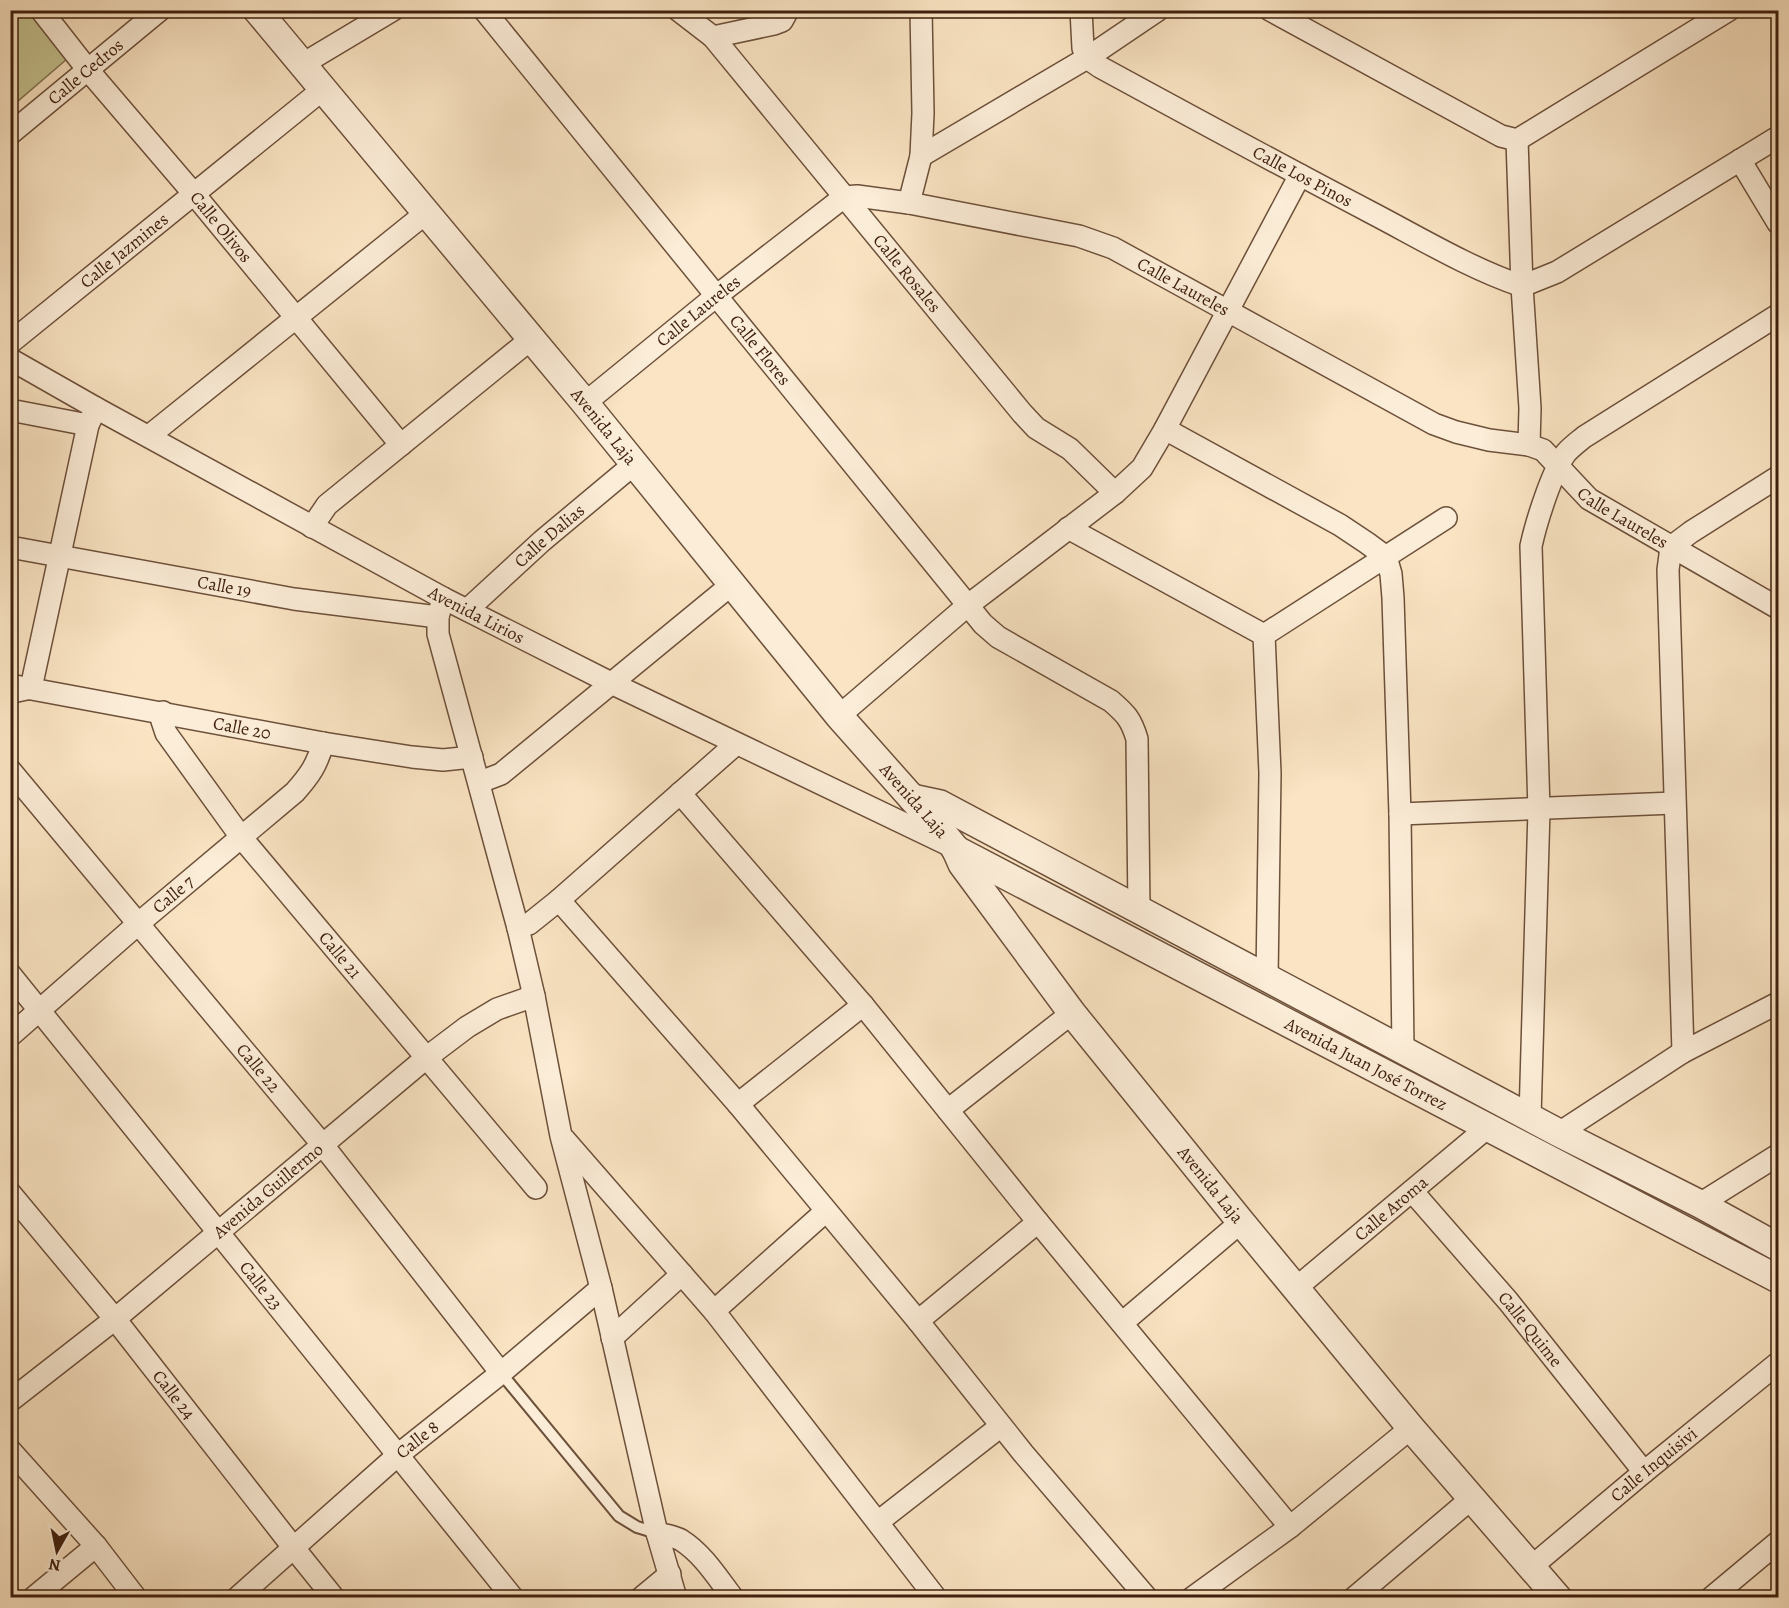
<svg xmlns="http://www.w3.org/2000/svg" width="1789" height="1608" font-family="Alegreya,serif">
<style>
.green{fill:#c4c28f;stroke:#81704e;stroke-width:1.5}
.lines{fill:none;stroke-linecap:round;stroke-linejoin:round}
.service-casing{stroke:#6d503a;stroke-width:14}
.minor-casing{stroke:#6d503a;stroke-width:24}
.tertiary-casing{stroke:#6d503a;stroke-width:30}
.service{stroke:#fcedd8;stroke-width:10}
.minor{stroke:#fcedd8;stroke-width:21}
.tertiary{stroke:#fcedd8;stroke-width:27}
.labels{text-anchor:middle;stroke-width:6;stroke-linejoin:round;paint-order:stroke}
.street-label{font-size:18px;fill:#3e1f0d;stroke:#fcedd8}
</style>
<rect width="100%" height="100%" fill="#fae4c3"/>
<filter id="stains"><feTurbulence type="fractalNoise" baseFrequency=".00333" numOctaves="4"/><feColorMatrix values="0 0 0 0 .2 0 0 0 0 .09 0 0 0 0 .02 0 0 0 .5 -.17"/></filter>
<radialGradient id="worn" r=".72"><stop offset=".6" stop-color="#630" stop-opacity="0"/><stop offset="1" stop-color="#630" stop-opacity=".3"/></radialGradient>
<polygon class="green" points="11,11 29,11 67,59 11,107"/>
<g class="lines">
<g class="service-casing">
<polyline id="service" points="501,1373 619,1516 637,1527 657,1533"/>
</g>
<g class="minor-casing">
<g id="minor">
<path id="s1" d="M41 10 88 70 194 194 401 445"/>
<path id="s2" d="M484 10 983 624 998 637 1111 701C1126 714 1131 719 1137 739L1139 910"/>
<path id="s3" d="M678 10 713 37 1022 413 1036 428 1070 449 1115 493"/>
<polyline points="1081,10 1083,48 1087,58"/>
<polyline points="1270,10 1501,136 1517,140 1729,10"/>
<polyline points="713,37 774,24 782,21 788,10"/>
<path id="s4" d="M1087 58 1100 67C1190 116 1280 165 1370 212 1420 238 1469 268 1522 286L1557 272 1778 137"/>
<polyline points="301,65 393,10"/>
<path id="s5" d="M10 134 160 10"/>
<polyline points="1517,140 1522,286 1530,408 1529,445"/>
<polyline points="921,156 1087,58 1158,10"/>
<polyline points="1740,160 1778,223"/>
<polyline points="909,203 921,156 923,113 921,10"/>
<path id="s6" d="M10 343 322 90"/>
<path id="s7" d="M10 359 96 408 443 598 613 684 953 847"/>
<path id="s8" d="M585 403 715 297 844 197 857 196 909 203 1079 236 1113 248 1434 424 1456 432 1489 440 1529 445 1543 450 1589 499 1778 608"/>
<polyline points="10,410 88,425"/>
<polyline points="1165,429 1340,525 1367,543 1386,557 1391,574 1393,598 1400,814 1403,1050"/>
<polyline points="149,436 426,213"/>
<polyline points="312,527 327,505 531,339"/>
<polyline points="1068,528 1264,635 1270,773 1267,978"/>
<path id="s9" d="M10 547 294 599 438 617"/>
<polyline points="443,598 438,617 438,634 518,928 534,996 561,1136 601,1288 657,1533 676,1598"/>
<path id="s10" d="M467 610 542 541 633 465"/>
<polyline points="1264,635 1446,518"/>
<path id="s11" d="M10 685 323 743 412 757 443 760 472 757"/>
<polyline points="17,691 31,688 88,425 96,408"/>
<path id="s12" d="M163 712 162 721 166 733 241 837 536 1188"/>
<polyline points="839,716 967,606 1115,493 1142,468 1165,429 1300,175"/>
<path id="s13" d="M10 770 322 1144 501 1373"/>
<polyline points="480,782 501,774 731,585"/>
<polyline points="680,793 863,1005 1038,1222 1290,1527"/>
<polyline points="1400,814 1674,803"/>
<polyline points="559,900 738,1104 918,1321 1023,1453 1147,1598"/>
<polyline points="518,928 529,924 559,900 736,744"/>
<path id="s14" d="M10 974 513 1598"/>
<path id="s15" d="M10 1036 139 923 295 792C310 775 317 765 323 743"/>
<polyline points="1683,1052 1668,570 1671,547 1691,532 1778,477"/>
<polyline points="738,1104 863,1005"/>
<polyline points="948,1110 1072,1013"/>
<path d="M1530 1117 1539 810 1531 546C1536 523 1552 471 1566 453 1571 447 1578 442 1584 437L1778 315"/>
<polyline points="1559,1133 1683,1052 1778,1003"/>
<polyline points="564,1139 714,1311 936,1598"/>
<path id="s16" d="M1412 1191 1508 1301 1644 1472"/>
<path id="s17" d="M10 1193 115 1319 293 1547 334 1598"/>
<polyline points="1700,1204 1778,1155"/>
<path id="s18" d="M1296 1288 1488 1127"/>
<polyline points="714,1311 826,1211"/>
<polyline points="918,1321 1038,1222"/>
<polyline points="1122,1323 1241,1222"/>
<polyline points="612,1338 682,1274"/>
<path id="s19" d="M10 1401 115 1319 426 1058 467 1027 497 1009 534 996"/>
<polyline points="10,1450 96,1546 136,1598"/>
<polyline points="878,1522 1001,1426"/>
<path d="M657 1533C665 1535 674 1536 681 1540 703 1554 717 1577 733 1598"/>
<path id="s20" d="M1531 1567 1644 1472 1778 1363"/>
<polyline points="33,1598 96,1546"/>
<path id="s21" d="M237 1598 398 1455 501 1373 601 1288"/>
<polyline points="641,1598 670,1574"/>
<polyline points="1192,1598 1290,1527 1411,1428"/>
<polyline points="1354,1598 1472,1498"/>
<polyline points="1711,1598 1778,1542"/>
</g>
</g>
<g class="tertiary-casing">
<g id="tertiary">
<path id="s22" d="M257 10 585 403 839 716 942 832 955 848 962 864 1072 1013 1241 1222 1411 1428 1558 1598"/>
<polyline points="912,798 940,804 1559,1133 1700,1204 1778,1247"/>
<path id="s23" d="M955 849 1778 1279"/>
</g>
</g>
<use href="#service" class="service"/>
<use href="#minor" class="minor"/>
<use href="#tertiary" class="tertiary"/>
</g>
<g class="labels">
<g class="street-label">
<text dy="6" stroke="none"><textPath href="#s5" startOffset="98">Calle Cedros</textPath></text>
<text dy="6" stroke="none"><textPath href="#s4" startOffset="246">Calle Los Pinos</textPath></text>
<text dy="6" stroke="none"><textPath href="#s1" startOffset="282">Calle Olivos</textPath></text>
<text dy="6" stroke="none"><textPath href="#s6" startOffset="147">Calle Jazmines</textPath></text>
<text dy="6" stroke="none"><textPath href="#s3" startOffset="350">Calle Rosales</textPath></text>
<text dy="6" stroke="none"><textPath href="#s8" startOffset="686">Calle Laureles</textPath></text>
<text dy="6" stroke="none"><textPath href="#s8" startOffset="146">Calle Laureles</textPath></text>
<text dy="6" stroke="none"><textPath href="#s2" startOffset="438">Calle Flores</textPath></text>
<text dy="6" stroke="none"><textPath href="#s22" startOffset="542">Avenida Laja</textPath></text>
<text dy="6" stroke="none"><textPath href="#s8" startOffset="1190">Calle Laureles</textPath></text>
<text dy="6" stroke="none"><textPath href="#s10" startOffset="111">Calle Dalias</textPath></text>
<text dy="6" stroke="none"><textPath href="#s9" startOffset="218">Calle 19</textPath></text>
<text dy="6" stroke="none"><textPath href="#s7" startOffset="532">Avenida Lirios</textPath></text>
<text dy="6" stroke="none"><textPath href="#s11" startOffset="236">Calle 20</textPath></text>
<text dy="6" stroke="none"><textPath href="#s22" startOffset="1028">Avenida Laja</textPath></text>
<text dy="6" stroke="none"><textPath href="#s15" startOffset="216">Calle 7</textPath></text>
<text dy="6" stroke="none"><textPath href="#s12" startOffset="304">Calle 21</textPath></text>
<text dy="6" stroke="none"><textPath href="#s23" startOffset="464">Avenida Juan José Torrez</textPath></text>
<text dy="6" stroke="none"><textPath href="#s13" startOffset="388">Calle 22</textPath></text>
<text dy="6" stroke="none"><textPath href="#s22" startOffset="1514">Avenida Laja</textPath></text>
<text dy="6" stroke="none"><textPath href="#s19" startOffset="333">Avenida Guillermo</textPath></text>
<text dy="6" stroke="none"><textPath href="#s18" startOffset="124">Calle Aroma</textPath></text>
<text dy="6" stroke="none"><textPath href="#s14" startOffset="400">Calle 23</textPath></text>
<text dy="6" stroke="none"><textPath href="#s16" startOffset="182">Calle Quime</textPath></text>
<text dy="6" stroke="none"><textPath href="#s17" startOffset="260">Calle 24</textPath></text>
<text dy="6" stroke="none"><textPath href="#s21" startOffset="240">Calle 8</textPath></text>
<text dy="6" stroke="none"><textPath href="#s20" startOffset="160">Calle Inquisivi</textPath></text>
</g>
</g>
<rect width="1789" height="1608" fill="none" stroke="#fae4c3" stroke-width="36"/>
<rect x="12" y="12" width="1765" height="1584" fill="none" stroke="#3e1f0d" stroke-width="3"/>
<rect x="18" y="18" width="1753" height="1572" fill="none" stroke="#3e1f0d" stroke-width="1.5"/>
<g transform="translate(57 1551) rotate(189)" stroke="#fcedd8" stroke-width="4.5" paint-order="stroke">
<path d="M0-4.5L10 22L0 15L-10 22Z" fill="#3e1f0d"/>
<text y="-9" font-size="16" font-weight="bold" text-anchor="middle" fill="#3e1f0d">N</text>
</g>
<rect width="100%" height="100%" filter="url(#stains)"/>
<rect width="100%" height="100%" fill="url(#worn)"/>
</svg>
